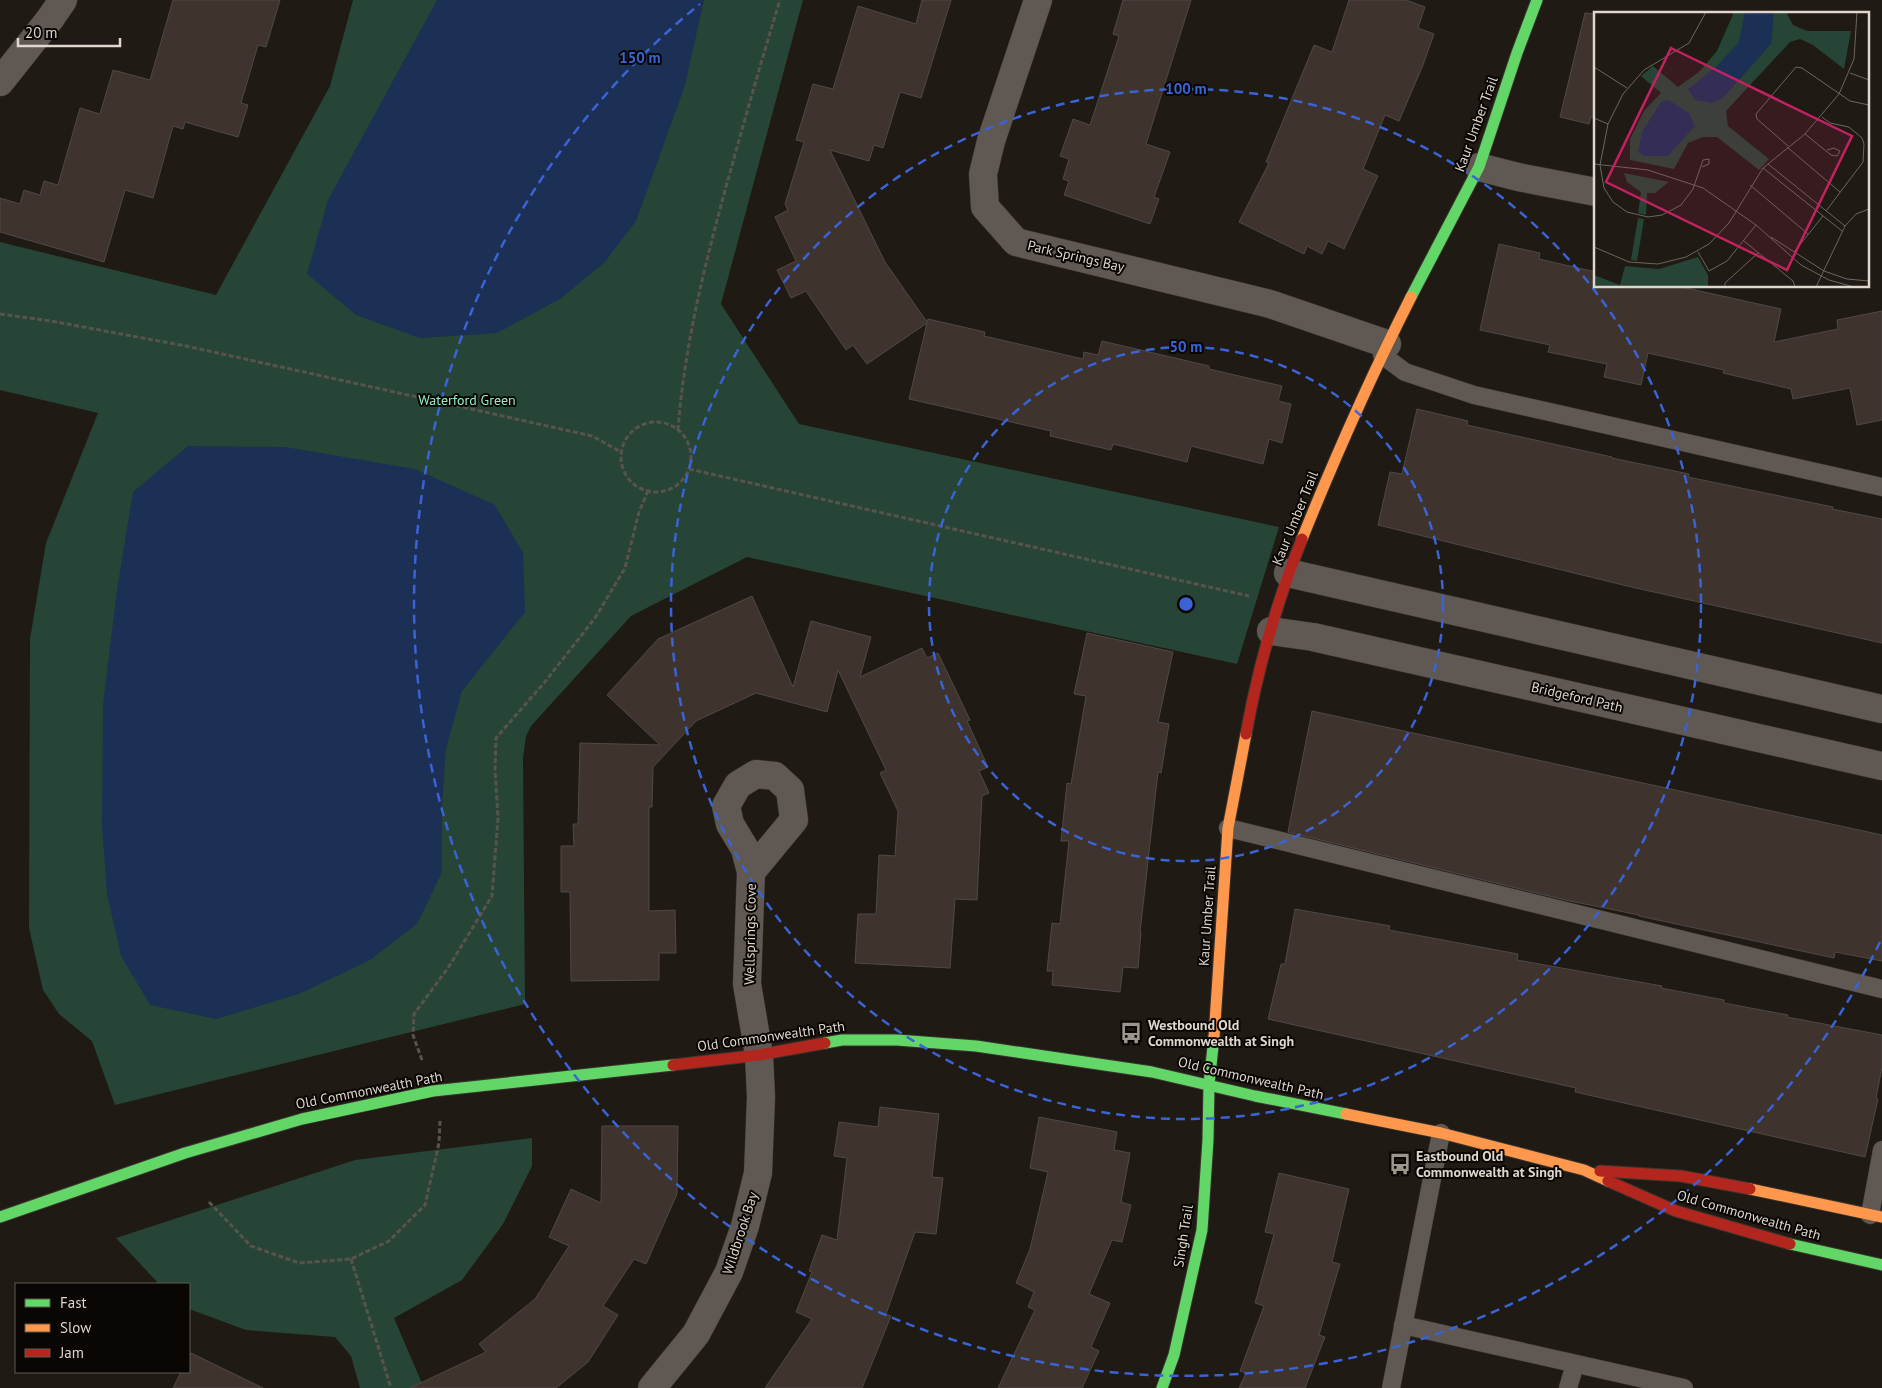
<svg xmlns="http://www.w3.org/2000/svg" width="1882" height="1388" font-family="'PT Sans',sans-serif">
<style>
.green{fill:#264536}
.water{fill:#1c2f54}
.building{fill:#3f332e;stroke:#4f4945}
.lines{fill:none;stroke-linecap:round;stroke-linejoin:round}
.lane-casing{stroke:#39342e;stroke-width:19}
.street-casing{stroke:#39342e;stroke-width:29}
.fast-casing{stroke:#39342e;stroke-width:13}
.slow-casing{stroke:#39342e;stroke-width:13}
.jam-casing{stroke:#39342e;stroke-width:13}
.path{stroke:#59534e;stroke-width:3;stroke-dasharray:5 2.5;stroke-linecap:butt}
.lane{stroke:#605853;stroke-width:18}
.street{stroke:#605853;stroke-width:28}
.fast{stroke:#63d668;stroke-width:11}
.slow{stroke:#ff974d;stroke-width:11}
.jam{stroke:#b3261e;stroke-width:11}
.ring{fill:none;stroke:#3a63d6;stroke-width:2.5;stroke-dasharray:9 6}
.labels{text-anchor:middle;stroke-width:4;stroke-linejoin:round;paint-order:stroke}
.street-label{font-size:14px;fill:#ddd7ce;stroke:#0a0603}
.park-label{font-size:14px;fill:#8feec4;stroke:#0a0603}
.poi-label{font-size:14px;font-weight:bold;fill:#ddd7ce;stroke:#0a0603;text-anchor:start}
.inset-road{fill:none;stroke:#6b665e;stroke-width:1}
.view{fill:#c32261;fill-opacity:0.15;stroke:#c32261;stroke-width:2.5}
.inset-edge{fill:none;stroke:#ddd7ce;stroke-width:2.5}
.centre{fill:#3a63d6;stroke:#0a0603;stroke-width:2.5}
.ring-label{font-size:15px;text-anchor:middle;font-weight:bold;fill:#3a63d6;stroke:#0a0603;stroke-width:4;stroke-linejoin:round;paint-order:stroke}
</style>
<rect width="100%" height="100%" fill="#1f1a13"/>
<g class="green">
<polygon points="353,0 803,0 721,304 799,424 1279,527 1237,664 747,557 631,616 531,726 526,736 523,758 525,1004 115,1105 92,1041 59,1014 43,990 29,928 30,639 46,543 98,413 0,390 0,242 216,295 330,86"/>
<polygon points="532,1138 532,1166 503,1224 462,1280 394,1318 424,1388 360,1388 351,1356 335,1337 246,1330 189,1309 189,1284 159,1284 116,1238 355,1160"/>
</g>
<g class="water">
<polygon points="437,0 704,0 685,85 636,221 604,263 560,299 497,333 420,338 356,315 307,274 328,200"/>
<polygon points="188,446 285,447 415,469 495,505 523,553 525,612 462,691 446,749 442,804 442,872 417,924 370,960 299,994 216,1019 150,1005 121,956 107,894 102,826 103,705 117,590 133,492"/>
</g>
<g class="building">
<polygon points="173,0 280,0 266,47 258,45 241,103 248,105 238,137 185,122 183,129 173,126 153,198 125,190 104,262 0,232 0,198 20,204 24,190 40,195 44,181 58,185 80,108 100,114 113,70 150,80"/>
<polygon points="922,0 951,0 921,98 900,92 883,148 874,145 869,161 830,150 885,262 927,322 928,319 985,332 984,336 1083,359 1084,352 1098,355 1102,341 1209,366 1209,369 1282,386 1278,401 1291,404 1282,443 1269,439 1263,464 1191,446 1187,462 1113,444 1111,450 1050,436 1051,431 909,399 927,323 867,364 853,345 846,350 806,291 791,298 777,270 796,261 775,217 788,210 785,204 804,142 796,140 813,84 833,89 858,6 916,24"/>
<polygon points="1123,0 1191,0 1146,144 1170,152 1154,197 1159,199 1150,224 1064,195 1069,181 1063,179 1069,159 1060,156 1073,119 1090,125 1119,36 1113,34"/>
<polygon points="1349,0 1406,0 1425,7 1418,28 1434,34 1423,65 1399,121 1385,115 1363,169 1378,176 1344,249 1328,241 1322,254 1307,246 1304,254 1239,222 1269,163 1266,162 1314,45 1332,52"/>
<polygon points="1585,13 1596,14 1596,118 1591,117 1589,124 1560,117"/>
<polygon points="1499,244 1540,253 1539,259 1596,272 1596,286 1677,286 1781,309 1774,342 1838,329 1837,320 1882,311 1882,420 1857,425 1850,388 1793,399 1791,389 1723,373 1724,370 1648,353 1641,385 1604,377 1607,364 1548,352 1550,345 1480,330"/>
<polygon points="1417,409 1468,421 1467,425 1612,457 1612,458 1689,474 1688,477 1833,507 1832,509 1882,519 1882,643 1627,586 1378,525 1390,472 1402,474"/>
<polygon points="752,596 793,687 811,621 871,637 860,677 922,648 927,658 938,653 970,720 967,721 988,767 979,771 989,793 982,796 977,900 955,899 950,968 855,963 858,914 876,914 879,855 895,856 898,811 880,773 886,770 838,670 827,712 756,693 696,721 653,767 652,807 649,807 649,911 675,910 676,953 659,953 659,980 571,981 570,892 561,892 561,846 574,846 573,824 578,824 580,743 660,745 607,695 658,639"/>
<polygon points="1087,633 1173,652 1158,722 1169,724 1161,773 1158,772 1140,932 1141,932 1138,968 1123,967 1120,992 1052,985 1053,971 1047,971 1052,923 1060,924 1069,841 1061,841 1067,783 1071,784 1086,696 1074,694"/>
<polygon points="1312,711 1882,835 1882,961 1835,952 1834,958 1639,916 1639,915 1565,900 1288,832"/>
<polygon points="1295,909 1390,926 1389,930 1518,954 1517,960 1662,986 1661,988 1724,1000 1724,1003 1788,1015 1787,1017 1882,1035 1882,1067 1876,1098 1878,1099 1865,1157 1575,1092 1576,1088 1268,1019 1281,964 1285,964"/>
<polygon points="880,1107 939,1114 932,1177 943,1178 936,1234 915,1232 886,1314 891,1316 862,1388 765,1388 812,1319 796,1312 812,1272 809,1271 822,1235 837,1240 847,1158 834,1156 839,1122 878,1127"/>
<polygon points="1039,1117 1117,1132 1114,1150 1130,1153 1121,1202 1131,1205 1122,1242 1112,1240 1089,1294 1110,1303 1091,1347 1099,1351 1082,1388 998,1388 1035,1310 1028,1307 1034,1292 1016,1283 1030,1249 1048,1172 1030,1168"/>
<polygon points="602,1126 678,1126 677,1194 646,1264 634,1259 603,1306 618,1315 588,1362 556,1388 410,1388 486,1352 479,1344 535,1299 569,1246 549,1237 571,1189 601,1203"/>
<polygon points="1279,1173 1349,1189 1332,1262 1340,1264 1319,1335 1325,1337 1305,1388 1239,1388 1246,1373 1240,1371 1264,1306 1255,1303 1274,1234 1265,1232"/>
<polygon points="191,1353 263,1388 173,1388 181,1372 189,1372 189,1357"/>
</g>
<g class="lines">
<g class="lane-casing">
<g id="lane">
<polyline points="1382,355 1405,372 1474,395 1882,487"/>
<polyline points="1228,828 1882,989"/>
<polyline points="1870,1215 1882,1150"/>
<polyline points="1403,1325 1684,1388"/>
<polyline points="1391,1388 1441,1133"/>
<polyline points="1568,1388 1575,1364"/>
</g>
</g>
<g class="street-casing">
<g id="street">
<polyline points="1038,0 991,141 983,174 985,207 1016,242 1270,304 1387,344"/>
<polyline points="0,82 50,19 63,0"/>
<polyline points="1479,167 1518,177 1596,192"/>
<polyline points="1288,573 1882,709"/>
<polyline points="1271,631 1313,637 1882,766"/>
<polyline points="652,1388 696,1334 729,1272 745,1226 758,1173 761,1097 759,1055 747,984 751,872 745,849 730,824 726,806 738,785 756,774 775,776 790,790 794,820 751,872"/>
</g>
</g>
<g class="fast-casing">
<g id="fast">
<polyline points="1411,297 1479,167 1517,53 1537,0"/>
<polyline points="825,1043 842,1040 897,1040 976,1046 1152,1072 1255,1096 1346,1114"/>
<polyline points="0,1217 185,1153 302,1119 433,1091 673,1065"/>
<polyline points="1790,1244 1882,1265"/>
<polyline points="1162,1388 1174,1355 1202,1230 1208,1140 1209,1084 1214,1037"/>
</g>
</g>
<g class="slow-casing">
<g id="slow">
<path d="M1302 539C1335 457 1371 376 1411 297"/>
<polyline points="1214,1037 1228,828 1246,734"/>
<polyline points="1346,1114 1441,1133 1584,1170 1608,1181"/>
<polyline points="1750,1189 1882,1217"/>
</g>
</g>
<g class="jam-casing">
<g id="jam">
<path d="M1246 734C1258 668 1277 601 1302 539"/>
<polyline points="673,1065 759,1055 825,1043"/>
<polyline points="1600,1171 1681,1176 1750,1189"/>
<polyline points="1608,1181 1676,1211 1790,1244"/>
</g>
</g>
<g class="path">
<polyline points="0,314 51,321 186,346 440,402 592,436 621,452"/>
<circle cx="656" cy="457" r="35"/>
<path d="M678 430C684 349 703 272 724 194 742 129 760 65 780 0"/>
<polyline points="689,469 1249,596"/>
<polyline points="422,1060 413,1035 414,1014 448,968 492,896 498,818 495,770 496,738 544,683 595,618 625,568 639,512 648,491"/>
<polyline points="209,1202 251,1246 299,1263 351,1259 389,1241 425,1205 439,1143 440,1121"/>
<polyline points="351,1259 391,1388"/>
</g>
<use href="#lane" class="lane"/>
<use href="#street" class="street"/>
<use href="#fast" class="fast"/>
<use href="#slow" class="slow"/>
<use href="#jam" class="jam"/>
</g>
<g class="ring">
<circle cx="1186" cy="604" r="257"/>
<circle cx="1186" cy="604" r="515"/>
<path d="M1880 942A772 772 0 1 1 700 4"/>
</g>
<defs>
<g id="bus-bare" transform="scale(1.725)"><path d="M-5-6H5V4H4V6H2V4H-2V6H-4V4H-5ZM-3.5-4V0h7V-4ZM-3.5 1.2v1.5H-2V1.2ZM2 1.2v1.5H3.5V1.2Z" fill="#9a958d" stroke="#0a0603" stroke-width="2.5" paint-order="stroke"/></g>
</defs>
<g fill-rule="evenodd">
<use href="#bus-bare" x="1131" y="1033"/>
<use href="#bus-bare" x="1400" y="1164"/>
</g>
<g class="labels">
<g class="street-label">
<text transform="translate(1476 124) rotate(-70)" y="5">Kaur Umber Trail</text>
<text transform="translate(1076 256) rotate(13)" y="5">Park Springs Bay</text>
<text transform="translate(1295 518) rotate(-68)" y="5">Kaur Umber Trail</text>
<text transform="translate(1577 697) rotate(13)" y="5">Bridgeford Path</text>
<text transform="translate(1207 916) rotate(-86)" y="5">Kaur Umber Trail</text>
<text transform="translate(750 934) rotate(-89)" y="5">Wellsprings Cove</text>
<text transform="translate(771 1036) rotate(-8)" y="5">Old Commonwealth Path</text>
<text transform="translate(1251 1078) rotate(13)" y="5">Old Commonwealth Path</text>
<text transform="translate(369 1090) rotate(-11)" y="5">Old Commonwealth Path</text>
<text transform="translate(1749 1215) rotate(16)" y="5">Old Commonwealth Path</text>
<text transform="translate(740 1233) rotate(-72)" y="5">Wildbrook Bay</text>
<text transform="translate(1183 1236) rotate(-81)" y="5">Singh Trail</text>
</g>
<g class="park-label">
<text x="467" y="405">Waterford Green</text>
</g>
<g class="poi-label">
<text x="1148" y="1030">Westbound Old<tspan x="1148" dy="16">Commonwealth at Singh</tspan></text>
<text x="1416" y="1161">Eastbound Old<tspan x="1416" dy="16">Commonwealth at Singh</tspan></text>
</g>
</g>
<g transform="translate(1594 12)">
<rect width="275" height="275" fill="#1f1a13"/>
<path d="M140 0H192L199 13 213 19H257L250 57 219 33 206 27 196 30 132 99 134 114 175 147 165 158 123 125H109L94 131 80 157 36 148V127L50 99 67 81 47 64 59 54 84 75 105 60 123 39ZM30 161 75 170 61 181H53L52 203 44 201 47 180 33 170ZM44 206 50 207 43 249 37 248ZM104 245 114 263V275H0V263L26 273 31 254 65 257Z" fill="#264536"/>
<path d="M151 0H180L177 32 128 87 117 91 101 88 94 77 122 55 145 30ZM74 88 95 101 101 114 74 144H50L44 140 48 120 67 90Z" fill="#1c2f54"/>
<path class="inset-road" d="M0 55 33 76M256 61 275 68M228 105 236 111 255 115 268 126 270 132 269 150 232 199M0 106 14 112M211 122 237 143 243 144 246 139 240 136 233 138M194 134 163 107 162 102 202 55 208 56 256 89 275 93M193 135 246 180M0 152 54 158 109 176 162 213 207 253 235 268 260 275M174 152 251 214M108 155 115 152V147L109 148 99 177 87 193 68 203 54 205 33 200 19 190 10 176 6 153 14 112 29 82 50 58 95 31 112 0M169 156 248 219M156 173 214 222M177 225 230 259 253 267 275 269M150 229 199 269 201 275M0 235 35 250 64 252 92 245 115 232 135 211 169 156 211 122 245 82 260 47 263 0M104 240 115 259 133 249 162 213M200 240 229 204M131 275V271L164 241M222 275 251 214 262 202 275 197"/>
<path class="view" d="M77 36 258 124 193 258 12 170Z"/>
<rect width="275" height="275" class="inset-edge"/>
</g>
<circle cx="1186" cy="604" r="8" class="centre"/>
<g class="ring-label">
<text x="640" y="63">150 m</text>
<text x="1186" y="94">100 m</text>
<text x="1186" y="352">50 m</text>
</g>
<rect x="15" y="1283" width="175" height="90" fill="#0a0603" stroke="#5e5a54"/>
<rect x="25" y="1299" width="25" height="8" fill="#63d668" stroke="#5e5a54"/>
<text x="60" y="1308" font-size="15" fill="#ddd7ce">Fast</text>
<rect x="25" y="1324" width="25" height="8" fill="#ff974d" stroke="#5e5a54"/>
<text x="60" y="1333" font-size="15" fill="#ddd7ce">Slow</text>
<rect x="25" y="1349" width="25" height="8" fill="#b3261e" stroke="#5e5a54"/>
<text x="60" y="1358" font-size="15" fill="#ddd7ce">Jam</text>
<path d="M18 38v8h102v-8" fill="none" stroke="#ddd7ce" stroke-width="2.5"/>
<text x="25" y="38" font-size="15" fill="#ddd7ce" stroke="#0a0603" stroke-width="4" paint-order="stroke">20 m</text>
</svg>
